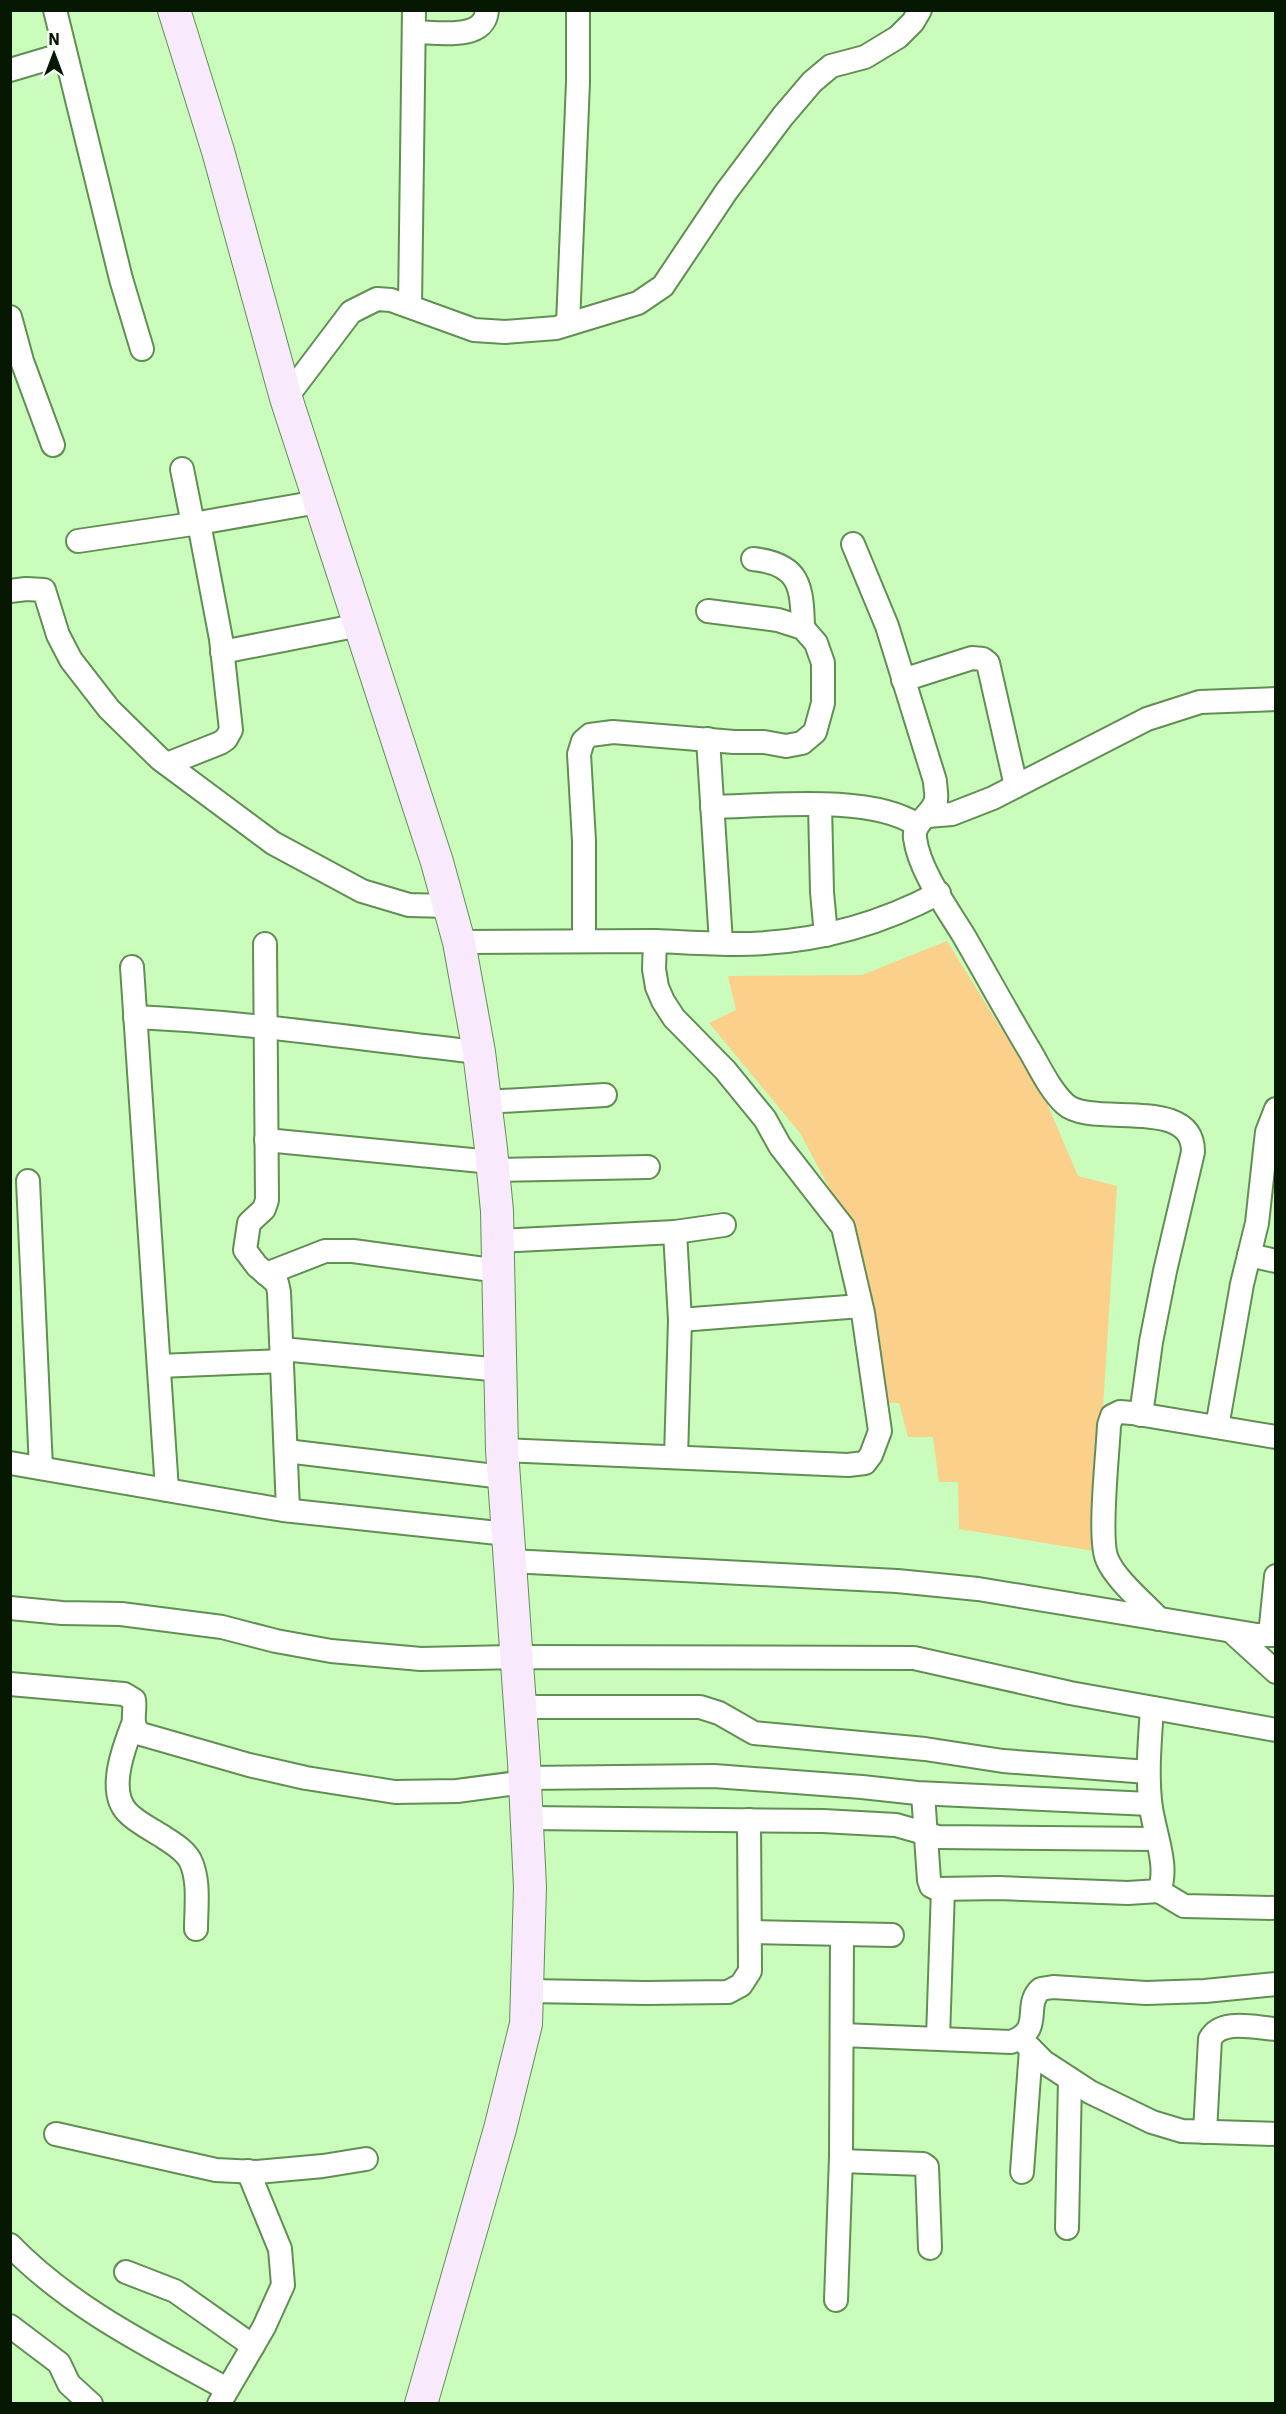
<svg xmlns="http://www.w3.org/2000/svg" width="1286" height="2414" font-family="'IBM Plex Sans',sans-serif">
<style>
.green{fill:#fbd08b}
.lines{fill:none;stroke-linecap:round;stroke-linejoin:round}
.minor-casing{stroke:#618e53;stroke-width:26}
.secondary-casing{stroke:#618e53;stroke-width:34}
.minor{stroke:#fff;stroke-width:22}
.secondary{stroke:#f8e9fd;stroke-width:32}
</style>
<rect width="100%" height="100%" fill="#cafcbb"/>
<polygon class="green" points="947,941 1046,1101 1078,1176 1117,1186 1094,1551 959,1529 958,1482 939,1482 933,1437 908,1437 899,1403 887,1403 848,1223 800,1133 709,1023 736,1010 728,976 862,975"/>
<g class="lines">
<g class="minor-casing">
<g id="minor">
<polyline points="55,10 121,279 142,349"/>
<path d="M414 32C436 32 485 42 487 10"/>
<polyline points="10,70 64,54"/>
<polyline points="410,306 414,10"/>
<polyline points="10,317 22,361 53,445"/>
<polyline points="568,324 578,82 578,10"/>
<polyline points="286,398 351,312 377,299 391,300 474,330 505,332 556,328 638,303 663,286 726,192 783,116 812,82 831,66 865,57 898,37 913,22 920,10"/>
<polyline points="182,469 193,524"/>
<polyline points="78,541 199,523 318,502"/>
<path d="M853 544 887 626 935 781C935 787 937 794 936 800 932 816 913 821 915 838 919 870 947 908 964 936 986 974 1007 1013 1030 1051 1040 1068 1050 1090 1065 1104 1092 1129 1193 1094 1193 1152L1165 1271 1151 1342 1141 1415"/>
<path d="M753 559C800 564 802 586 803 628"/>
<polyline points="10,591 26,589 44,590 58,635 71,660 109,709 160,759 273,843 362,891 409,905 449,906"/>
<polyline points="222,652 360,625"/>
<polyline points="903,680 972,658 983,659 988,663 1016,786"/>
<polyline points="708,739 721,943"/>
<polyline points="167,764 220,743 226,739 231,730 221,639 199,523"/>
<polyline points="820,805 822,892 826,935"/>
<path d="M712 807C767 806 871 794 917 825"/>
<polyline points="927,816 952,814 993,798 1147,719 1200,702 1276,699"/>
<polyline points="584,940 584,841 579,754 583,741 590,735 613,732 734,742 764,742 786,746 802,743 815,732 823,703 823,663 816,643 803,628 778,620 708,611"/>
<path d="M655 941C682 942 710 944 737 944 808 944 877 926 939 893"/>
<polyline points="459,942 655,941 654,969 657,987 663,1001 674,1018 725,1070 765,1119 780,1146 843,1227 863,1313 880,1431 871,1455 865,1463 848,1465 502,1450"/>
<polyline points="265,944 267,1200 264,1209 249,1223 245,1250 257,1266 277,1283 279,1292 288,1510"/>
<polyline points="132,967 167,1490"/>
<path d="M135 1017C251 1022 364 1040 479 1052"/>
<polyline points="485,1102 605,1095"/>
<polyline points="266,1140 492,1162"/>
<polyline points="493,1170 648,1167"/>
<polyline points="28,1181 41,1468"/>
<polyline points="675,1232 680,1320 676,1457"/>
<polyline points="498,1241 675,1232 724,1225"/>
<polyline points="1249,1255 1276,1261"/>
<polyline points="266,1274 325,1251 353,1251 499,1271"/>
<polyline points="680,1320 861,1306"/>
<polyline points="282,1349 501,1370"/>
<polyline points="159,1366 282,1361"/>
<polyline points="1217,1427 1242,1284 1257,1223 1267,1132 1276,1109"/>
<polyline points="286,1451 503,1477"/>
<polyline points="10,1463 283,1510 507,1534"/>
<polyline points="510,1561 897,1581 978,1589 1257,1635 1276,1635"/>
<polyline points="10,1608 62,1613 121,1614 222,1627 276,1641 331,1651 421,1659 516,1657 914,1658 1070,1693 1276,1730"/>
<path d="M1159 1619C1144 1603 1115 1579 1107 1559 1098 1538 1108 1452 1109 1425L1112 1416 1120 1412 1132 1413 1276 1437"/>
<polyline points="1231,1631 1276,1672"/>
<polyline points="1270,1635 1276,1576"/>
<path d="M10 1684 124 1694 134 1700C136 1713 129 1725 141 1734L249 1765 306 1778 395 1792 457 1791 525 1782"/>
<polyline points="520,1707 700,1707 719,1713 754,1733 925,1749 1003,1761 1148,1772"/>
<path d="M133 1724C124 1747 107 1791 127 1812 136 1822 151 1829 162 1836 172 1843 184 1849 190 1860 200 1880 196 1907 196 1929"/>
<polyline points="525,1778 714,1776 862,1787 917,1793 1150,1804"/>
<path d="M923 1794 929 1880 931 1886 937 1889 999 1888 1128 1893 1159 1891C1170 1865 1152 1828 1150 1800 1147 1770 1150 1739 1152 1708"/>
<polyline points="527,1818 823,1821 896,1825 938,1837 1157,1839"/>
<polyline points="1159,1891 1184,1906 1276,1908"/>
<polyline points="750,1932 892,1935"/>
<polyline points="528,1991 646,1993 728,1992 741,1985 750,1971 749,1820"/>
<path d="M842 2035 1011 2042C1045 2030 1022 2005 1041 1989L1053 1987 1146 1993 1205 1991 1276 1984"/>
<polyline points="938,2038 943,1889"/>
<polyline points="1021,2039 1044,2062 1090,2092 1152,2122 1182,2131 1276,2134"/>
<path d="M1205 2132 1210 2039C1221 2018 1256 2028 1276 2029"/>
<polyline points="56,2134 216,2170 257,2172 323,2166 366,2159"/>
<polyline points="841,2161 923,2164 927,2167 930,2248"/>
<polyline points="1022,2172 1031,2049"/>
<polyline points="1067,2228 1070,2079"/>
<path d="M10 2245C71 2308 151 2347 227 2389"/>
<polyline points="126,2272 175,2291 253,2346"/>
<polyline points="836,2300 841,2157 842,1934"/>
<polyline points="10,2326 59,2363 69,2384 91,2404"/>
<polyline points="219,2404 264,2327 283,2285 280,2249 248,2171"/>
</g>
</g>
<g class="secondary-casing">
<polyline id="secondary" points="174,10 218,151 286,398 437,862 459,942 479,1052 491,1149 497,1211 502,1450 524,1762 530,1887 526,2024 500,2129 421,2404"/>
</g>
<use href="#minor" class="minor"/>
<use href="#secondary" class="secondary"/>
</g>
<rect width="1286" height="2414" fill="none" stroke="#061802" stroke-width="24"/>
<g transform="translate(54 54)" stroke="#ffffff" stroke-width="4.5" paint-order="stroke">
<path d="M0-4.5L10 22L0 15L-10 22Z" fill="#061802"/>
<text y="-9" font-size="16" font-weight="bold" text-anchor="middle" fill="#061802">N</text>
</g>
</svg>
